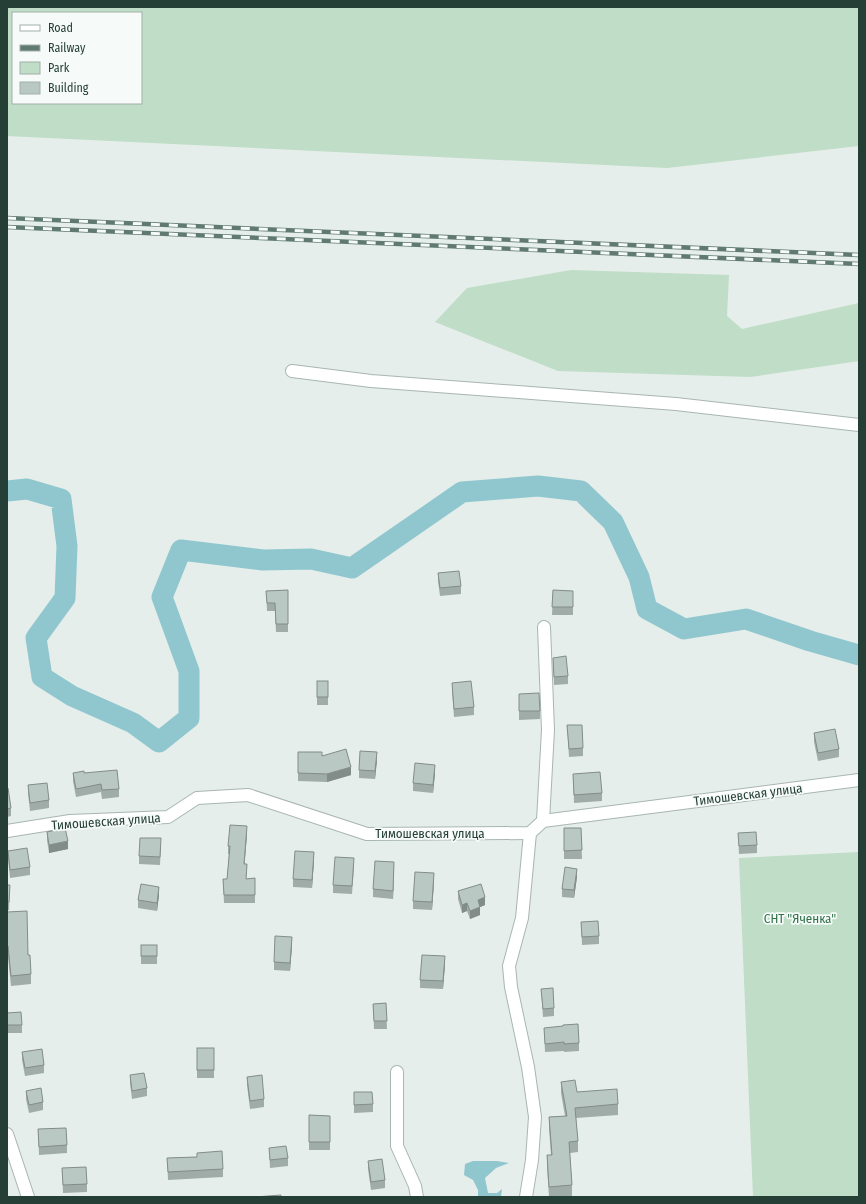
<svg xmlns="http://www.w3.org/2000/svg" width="866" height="1204" font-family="'Fira Sans Condensed',sans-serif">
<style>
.green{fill:#bfddc7;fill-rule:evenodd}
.water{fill:#90c7cf}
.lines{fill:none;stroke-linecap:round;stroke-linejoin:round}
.river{stroke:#90c7cf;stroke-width:21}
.minor-casing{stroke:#a8b6b1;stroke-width:14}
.minor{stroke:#fff;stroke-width:12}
.rail-casing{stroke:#607a72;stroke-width:4.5}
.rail{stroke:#f6faf8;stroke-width:3;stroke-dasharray:9;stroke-linecap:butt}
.wall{fill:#a0aca8}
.shaded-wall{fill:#828c88}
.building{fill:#bac8c3;stroke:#828c88}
.labels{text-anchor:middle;stroke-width:3.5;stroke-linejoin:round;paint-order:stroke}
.street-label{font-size:13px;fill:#253f37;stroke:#f6faf8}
.park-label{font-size:13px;fill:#31744a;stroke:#f6faf8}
</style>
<rect width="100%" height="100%" fill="#e5eeea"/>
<g class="green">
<path d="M7 7H859V146L667 168 7 136ZM13 13H141V103H13Z"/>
<polygon points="571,270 729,275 727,316 742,329 859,303 859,361 751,377 558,371 435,322 467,288"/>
<polygon points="859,852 859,1197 753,1197 739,858"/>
</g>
<polygon class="water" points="473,1161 497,1161 509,1163 496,1168 485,1178 488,1193 497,1193 502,1189 501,1197 478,1197 478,1190 473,1180 464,1175 465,1164"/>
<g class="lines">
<polyline class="river" points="7,491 27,489 61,499 67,546 65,598 36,638 42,677 72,696 133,723 159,742 189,718 189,671 162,597 181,550 263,560 311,559 352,568 462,492 538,486 581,491 613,522 639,577 647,609 684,629 746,619 810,641 859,655"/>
<g class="minor-casing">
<g id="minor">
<polyline points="292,371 371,381 676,404 859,425"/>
<polyline points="543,821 548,730 544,627"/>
<polyline points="7,831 70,821 168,817 197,798 248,795 367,834 530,833 543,821 859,780"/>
<polyline points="397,1072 397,1146 415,1186 417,1197"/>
<polyline points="7,1134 28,1197"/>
<polyline points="526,1197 532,1160 535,1117 528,1067 511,987 509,966 522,918 530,833"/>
</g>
</g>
<use href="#minor" class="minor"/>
<g class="rail-casing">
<g id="rail">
<polyline points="7,218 859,255"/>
<polyline points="7,227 859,264"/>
</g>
</g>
<use href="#rail" class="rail"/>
</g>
<g class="wall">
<polygon points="438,573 461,586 461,594 440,596 438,581"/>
<polygon points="288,590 288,632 276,632 275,611 267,611 266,591"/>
<polygon points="553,590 573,591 573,615 552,615"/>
<polygon points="553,658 568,676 568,684 554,685"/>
<polygon points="328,681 328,705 317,705 317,697"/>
<polygon points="452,683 474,707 474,715 454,717 452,691"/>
<polygon points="519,694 540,711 540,719 519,720"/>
<polygon points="567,725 583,748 583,756 569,757"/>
<polygon points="814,733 839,749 839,757 818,761 814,742"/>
<polygon points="298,752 322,756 351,775 327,782 298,781"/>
<polygon points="377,760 375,779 359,778 359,770"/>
<polygon points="73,773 84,773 119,789 119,797 102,799 101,792 76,797 73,781"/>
<polygon points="435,773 433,793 413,791 413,783"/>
<polygon points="573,774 602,793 602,801 574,803"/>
<polygon points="28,785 49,800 49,808 30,811 28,793"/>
<polygon points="7,788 11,808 11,816 7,817"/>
<polygon points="564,828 581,828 582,859 564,859"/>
<polygon points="47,832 68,849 49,853 47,840"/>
<polygon points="738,833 757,845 757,853 739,854"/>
<polygon points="247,834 244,864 247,872 246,879 255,878 255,903 224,903 223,879 227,879 229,854 228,854 228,846"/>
<polygon points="161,846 160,865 139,864 139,856"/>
<polygon points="8,851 30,867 30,875 10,878 8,859"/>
<polygon points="314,860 312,888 293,887 293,879"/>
<polygon points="354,866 352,894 333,893 333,885"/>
<polygon points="394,870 393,899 373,897 373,889"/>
<polygon points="577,877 574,898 562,897 562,889"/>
<polygon points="434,881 432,910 413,909 413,901"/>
<polygon points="7,885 10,885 9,910 7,910"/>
<polygon points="458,891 485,905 480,907 480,915 470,919 467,911 462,913 458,899"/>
<polygon points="159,895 157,911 138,908 138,900"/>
<polygon points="7,912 28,955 31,974 31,984 11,986 8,957 7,957"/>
<polygon points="581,922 599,936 599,944 582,945"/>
<rect x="141" y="945" width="16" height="19"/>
<polygon points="292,945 290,971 274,970 274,962"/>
<polygon points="445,964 443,989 420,988 420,980"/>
<polygon points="541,989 554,1008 554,1016 543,1017"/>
<polygon points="386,1003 387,1029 374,1029 373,1004"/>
<polygon points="7,1013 22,1025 22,1033 7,1033"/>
<polygon points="544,1028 579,1043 579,1051 564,1052 564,1051 545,1052"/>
<rect x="197" y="1048" width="17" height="30"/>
<polygon points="22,1052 44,1065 44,1073 25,1076 22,1060"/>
<polygon points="130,1075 147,1088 147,1096 132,1099 130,1083"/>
<polygon points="247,1077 264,1099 264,1107 250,1109 247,1085"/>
<polygon points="561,1082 577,1092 618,1104 618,1115 576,1118 578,1141 578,1152 570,1153 572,1185 572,1196 549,1197 547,1166 547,1155 551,1155 549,1128 549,1117 565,1116 561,1093"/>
<polygon points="26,1091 43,1102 43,1110 29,1113 26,1099"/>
<polygon points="354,1092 373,1104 373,1112 354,1113"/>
<polygon points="309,1115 330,1116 330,1150 309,1150"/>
<polygon points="38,1129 67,1145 67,1153 39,1155"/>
<polygon points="269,1148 288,1158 288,1166 270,1168"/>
<polygon points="197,1157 223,1169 223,1177 168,1180 167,1158"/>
<polygon points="368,1161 385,1180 385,1188 371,1190 368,1169"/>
<polygon points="62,1168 87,1184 87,1192 63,1193"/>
</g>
<g class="shaded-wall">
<polygon points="377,752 377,760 375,779 375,771"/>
<polygon points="435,765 435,773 433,793 433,785"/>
<polygon points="351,767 351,775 327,782 327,774"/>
<polygon points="247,826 247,834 244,872 244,864"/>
<polygon points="68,841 68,849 49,853 49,845"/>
<polygon points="314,852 314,860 312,888 312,880"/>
<polygon points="394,862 394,870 393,899 393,891"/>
<polygon points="577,869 577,877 574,898 574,890"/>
<polygon points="434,873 434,881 432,910 432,902"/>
<polygon points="159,887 159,895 157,911 157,903"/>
<polygon points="485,897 485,905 478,908 478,900"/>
<polygon points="467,903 467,911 462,913 462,905"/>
<polygon points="480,907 480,915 470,919 470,911"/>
<polygon points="292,937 292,945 290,971 290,963"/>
<polygon points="445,956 445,964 443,989 443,981"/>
</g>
<g class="building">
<polygon points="459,571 461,586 440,588 438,573"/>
<polygon points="288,590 288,624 276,624 275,603 267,603 266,591"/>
<polygon points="553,590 573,591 573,607 552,607"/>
<polygon points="566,656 568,676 554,677 553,658"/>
<rect x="317" y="681" width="11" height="16"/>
<polygon points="471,681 474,707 454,709 452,683"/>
<polygon points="539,693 540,711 519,711 519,694"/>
<polygon points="567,725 582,725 583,748 569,749"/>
<polygon points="835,729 839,749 818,753 814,733"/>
<polygon points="346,749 351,767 327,774 298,773 298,752 322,752 322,756"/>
<polygon points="360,751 377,752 375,771 359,770"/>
<polygon points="415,763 435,765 433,785 413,783"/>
<polygon points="117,770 119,789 102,790 101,784 76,789 73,773 84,771 84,773"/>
<polygon points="600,772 602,793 574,795 573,774"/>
<polygon points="47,783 49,800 30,803 28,785"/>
<polygon points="7,788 8,788 11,808 7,809"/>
<polygon points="230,825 247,826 244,864 247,864 246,879 255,878 255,895 224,895 223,879 227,879 230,846 228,846"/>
<polygon points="65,828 68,841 49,845 47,832"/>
<polygon points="564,828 581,828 582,850 564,851"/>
<polygon points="756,832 757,845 739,846 738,833"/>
<polygon points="140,838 161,838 160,857 139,856"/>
<polygon points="27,848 30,867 10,870 8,851"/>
<polygon points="295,851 314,852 312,880 293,879"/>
<polygon points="335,857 354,858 352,886 333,885"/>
<polygon points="375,861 394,862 393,891 373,889"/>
<polygon points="565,867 577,869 574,890 562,889"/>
<polygon points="415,872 434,873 432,902 413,901"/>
<polygon points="141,884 159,887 157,903 138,900"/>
<polygon points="481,884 485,897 478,900 480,907 470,911 467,903 462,905 458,891"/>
<polygon points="7,885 10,885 9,902 7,902"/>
<polygon points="27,911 28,955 30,955 31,974 11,976 8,946 7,946 7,912"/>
<polygon points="598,921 599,936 582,937 581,922"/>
<polygon points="275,936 292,937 290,963 274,962"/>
<rect x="141" y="945" width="16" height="11"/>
<polygon points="422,955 445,956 443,981 420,980"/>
<polygon points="553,988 554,1008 543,1009 541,989"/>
<polygon points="386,1003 387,1021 374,1021 373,1004"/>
<polygon points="21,1012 22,1025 7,1025 7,1013"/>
<polygon points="578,1024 579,1043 564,1044 564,1042 545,1044 544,1028 563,1026 563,1025"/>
<rect x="197" y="1048" width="17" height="22"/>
<polygon points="42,1049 44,1065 25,1068 22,1052"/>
<polygon points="144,1073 147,1088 132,1091 130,1075"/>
<polygon points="262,1075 264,1099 250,1101 247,1077"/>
<polygon points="575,1080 577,1092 617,1089 618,1104 575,1108 578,1141 569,1142 572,1185 549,1187 547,1155 552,1155 549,1117 567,1116 561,1082"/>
<polygon points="41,1088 43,1102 29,1105 26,1091"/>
<polygon points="354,1092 372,1092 373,1104 354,1105"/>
<polygon points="309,1115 330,1116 330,1142 309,1142"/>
<polygon points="66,1128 67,1145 39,1147 38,1129"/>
<polygon points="286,1146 288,1158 270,1160 269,1148"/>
<polygon points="222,1151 223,1169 168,1172 167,1158 197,1157 197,1153"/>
<polygon points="382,1159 385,1180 371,1182 368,1161"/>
<polygon points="86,1167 87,1184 63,1185 62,1168"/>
<polygon points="281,1195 281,1197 255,1197"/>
</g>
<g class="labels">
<g class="street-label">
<text transform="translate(748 794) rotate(-7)" y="5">Тимошевская улица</text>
<text transform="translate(106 821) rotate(-4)" y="5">Тимошевская улица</text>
<text x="430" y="838">Тимошевская улица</text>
</g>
<g class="park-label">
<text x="800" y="923">СНТ "Яченка"</text>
</g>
</g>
<rect width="866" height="1204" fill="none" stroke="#253f37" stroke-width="16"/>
<rect x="12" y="12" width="130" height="92" fill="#f6faf8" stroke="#a2afab"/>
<rect x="20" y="25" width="20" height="6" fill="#ffffff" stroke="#a2afab"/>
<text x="48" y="32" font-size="12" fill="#253f37">Road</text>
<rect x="20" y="45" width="20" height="6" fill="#607a72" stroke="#a2afab"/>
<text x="48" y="52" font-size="12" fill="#253f37">Railway</text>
<rect x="20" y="62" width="20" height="12" fill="#bfddc7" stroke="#a2afab"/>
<text x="48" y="72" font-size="12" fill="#253f37">Park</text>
<rect x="20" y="82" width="20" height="12" fill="#bac8c3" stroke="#a2afab"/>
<text x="48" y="92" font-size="12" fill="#253f37">Building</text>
</svg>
